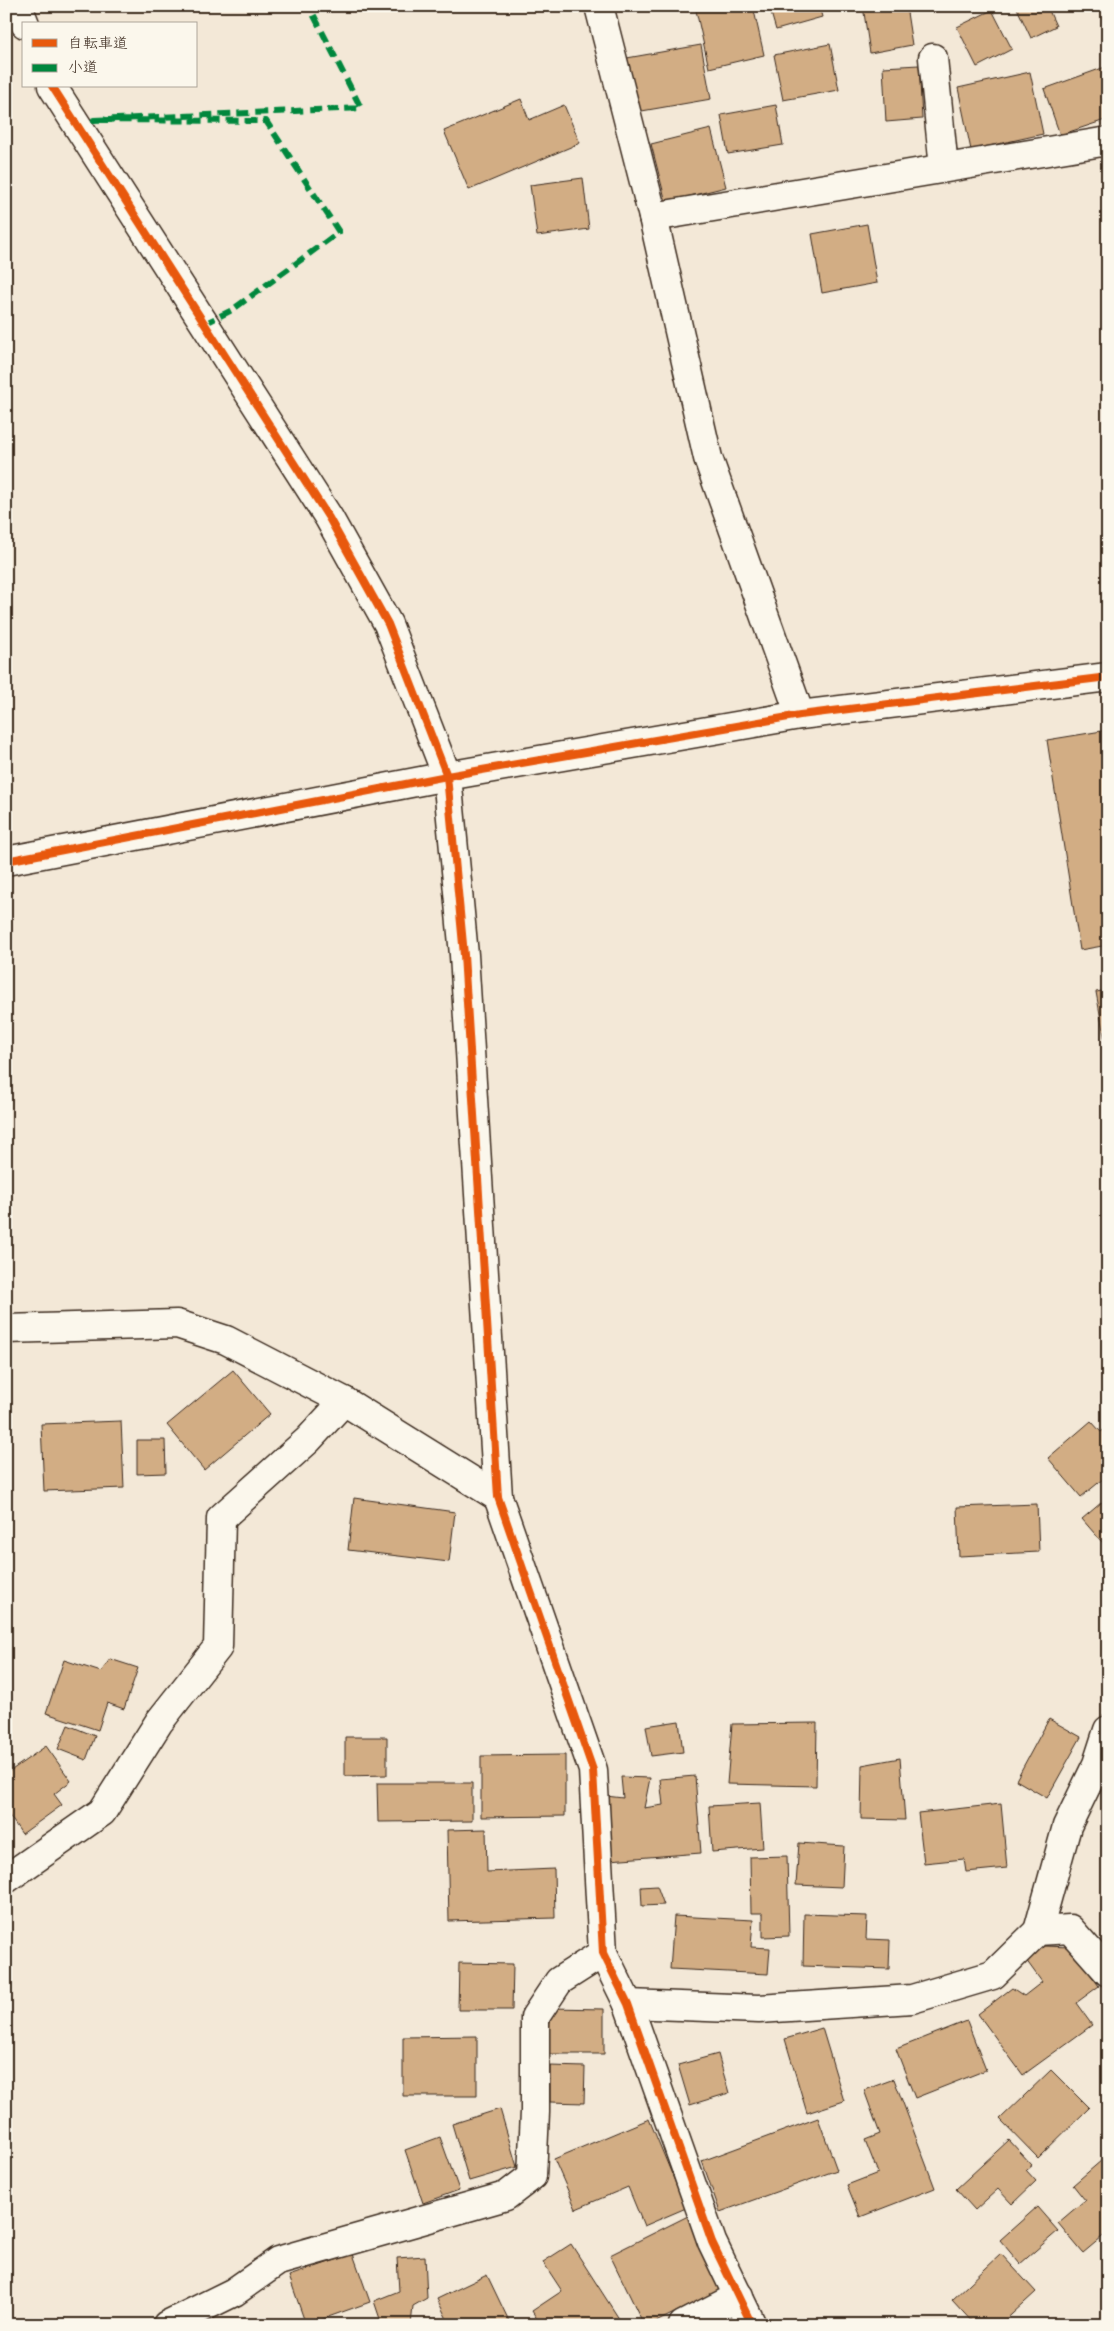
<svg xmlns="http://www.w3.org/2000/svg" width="1114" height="2331" font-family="Caveat,'Klee One',sans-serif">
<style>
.building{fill:#d2ad84;stroke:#3b2a1e}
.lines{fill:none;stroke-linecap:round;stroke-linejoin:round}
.minor-casing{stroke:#3b2a1e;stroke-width:31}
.minor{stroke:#fbf7ec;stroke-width:28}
.quiet{stroke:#00873e;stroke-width:6;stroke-dasharray:12 6;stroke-linecap:butt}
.cycleway-casing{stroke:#fbf7ec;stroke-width:11}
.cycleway{stroke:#e8590c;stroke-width:8}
</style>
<rect width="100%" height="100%" fill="#f3e8d7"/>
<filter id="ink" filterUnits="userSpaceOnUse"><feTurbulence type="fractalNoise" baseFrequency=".02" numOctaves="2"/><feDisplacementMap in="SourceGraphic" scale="10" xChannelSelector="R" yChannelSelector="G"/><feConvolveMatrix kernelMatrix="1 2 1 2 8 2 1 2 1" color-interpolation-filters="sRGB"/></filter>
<g filter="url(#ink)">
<g class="building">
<polygon points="695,6 753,6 764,55 709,68"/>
<polygon points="769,6 819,6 822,17 776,30"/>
<polygon points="863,6 906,6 912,45 870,53"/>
<polygon points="1016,6 1047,6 1056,26 1031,38"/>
<polygon points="992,10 1012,49 977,67 957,27"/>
<polygon points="830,44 839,90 783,100 774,55"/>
<polygon points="701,45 711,99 636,112 627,58"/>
<polygon points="919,65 922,119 886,122 883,67"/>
<polygon points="1108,66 1108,119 1060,135 1044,89"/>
<polygon points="1030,72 1043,134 971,150 958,88"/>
<polygon points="521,99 529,120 564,105 580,143 469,190 444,131"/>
<polygon points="776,105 783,145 728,154 721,115"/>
<polygon points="711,129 726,187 666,202 651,144"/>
<polygon points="583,178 589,229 537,236 530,185"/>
<polygon points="867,224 877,283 822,293 812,234"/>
<polygon points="1108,730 1108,945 1080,950 1047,740"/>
<polygon points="1108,990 1108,1058 1096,992"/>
<polygon points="233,1370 270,1414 204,1470 167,1425"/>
<polygon points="121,1421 124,1488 44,1491 41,1424"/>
<polygon points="1091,1421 1101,1432 1108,1426 1108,1475 1081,1497 1048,1458"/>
<polygon points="137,1440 165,1440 166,1473 137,1474"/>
<polygon points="1108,1497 1108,1549 1082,1519"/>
<polygon points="354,1498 455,1512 449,1562 348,1550"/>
<polygon points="1037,1504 1039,1552 959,1556 957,1507"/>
<polygon points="110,1659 138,1668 124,1709 107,1703 98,1730 46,1713 64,1660 101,1672"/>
<polygon points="1049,1719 1081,1737 1047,1798 1016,1780"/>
<polygon points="679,1721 683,1752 651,1756 646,1726"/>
<polygon points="817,1723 816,1786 727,1784 732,1724"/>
<polygon points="68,1725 95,1736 86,1760 58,1749"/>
<polygon points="345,1737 387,1737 387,1775 345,1776"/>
<polygon points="46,1746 71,1781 54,1794 62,1805 22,1834 6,1811 6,1774"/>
<polygon points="565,1755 565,1816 481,1817 481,1756"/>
<polygon points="900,1758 905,1820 861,1819 862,1765"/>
<polygon points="695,1776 701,1853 609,1860 606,1796 623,1798 621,1777 650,1778 644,1808 663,1805 660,1779"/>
<polygon points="377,1783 472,1783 472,1821 378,1822"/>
<polygon points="760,1803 763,1848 712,1852 709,1806"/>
<polygon points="1001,1804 1007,1868 966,1872 964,1859 924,1863 918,1813"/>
<polygon points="486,1829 487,1872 554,1869 555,1918 449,1921 447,1830"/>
<polygon points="799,1843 844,1846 842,1887 796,1885"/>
<polygon points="787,1856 789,1936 763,1937 763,1913 751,1913 750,1857"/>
<polygon points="657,1886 664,1905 642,1906 641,1887"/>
<polygon points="804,1914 867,1916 866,1939 890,1940 889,1969 803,1966"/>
<polygon points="674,1916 753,1920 751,1947 770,1948 768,1974 670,1969"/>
<polygon points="1044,1946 1070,1947 1099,1986 1076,2003 1092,2025 1023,2075 978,2014 1012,1988 1024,1996 1042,1982 1026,1960"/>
<polygon points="459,1963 513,1964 512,2010 458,2010"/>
<polygon points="550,2008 604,2009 604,2054 549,2054"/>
<polygon points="967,2021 986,2070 915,2098 896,2049"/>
<polygon points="822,2028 844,2101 807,2113 785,2039"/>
<polygon points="477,2036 477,2096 403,2096 403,2037"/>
<polygon points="718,2054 729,2093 690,2105 678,2065"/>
<polygon points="550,2066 585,2067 584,2103 550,2102"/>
<polygon points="1051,2070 1089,2108 1038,2158 1000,2119"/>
<polygon points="894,2079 935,2188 860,2217 847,2185 878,2173 865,2140 880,2134 864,2090"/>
<polygon points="500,2109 517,2167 469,2181 452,2124"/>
<polygon points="818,2118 837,2170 720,2212 702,2161"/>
<polygon points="649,2119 686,2208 644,2226 628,2187 576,2209 554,2159"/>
<polygon points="440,2137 459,2190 423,2203 405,2150"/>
<polygon points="1009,2140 1032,2165 1026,2170 1036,2181 1012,2204 998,2189 975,2210 956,2189"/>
<polygon points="1102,2160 1108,2166 1108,2232 1083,2253 1058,2223 1085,2200 1073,2185"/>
<polygon points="1037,2207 1058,2231 1020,2264 1000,2240"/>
<polygon points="688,2216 724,2288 650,2325 644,2325 610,2255"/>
<polygon points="571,2244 623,2325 541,2325 532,2311 562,2291 543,2262"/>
<polygon points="353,2254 370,2302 306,2325 289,2276"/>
<polygon points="1001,2254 1036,2292 1000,2325 975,2325 952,2300"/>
<polygon points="425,2256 427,2298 413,2306 411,2325 382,2325 374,2301 399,2291 397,2258"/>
<polygon points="487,2275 510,2323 505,2325 450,2325 437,2299"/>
</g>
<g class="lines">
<g class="minor-casing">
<g id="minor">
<polyline points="18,6 25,24"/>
<polyline points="599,6 653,217 708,458 800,715"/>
<polyline points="933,58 944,168"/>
<polyline points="52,86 329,518 388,624 447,776 464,955 498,1497 593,1770 603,1953 628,2004 712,2242 752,2325"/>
<polyline points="653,217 1108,141"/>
<polyline points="6,861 447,776 800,715 1108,677"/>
<polyline points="6,1329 177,1324 226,1340 344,1401 498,1497"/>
<polyline points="6,1879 102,1812 159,1722 218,1647 221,1518 308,1440 344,1401"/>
<polyline points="1038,1931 1067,1826 1097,1764 1108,1730"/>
<polyline points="628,2004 759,2009 912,1999 993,1975 1038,1931 1070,1929 1108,1972"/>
<polyline points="167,2325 234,2292 278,2261 506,2196 532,2176 535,2112 535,2017 559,1981 603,1953"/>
<polyline points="683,2325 739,2296"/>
</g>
</g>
<use href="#minor" class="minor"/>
<polyline class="quiet" points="204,324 232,310 339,232 266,121 94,120 361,108 309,6"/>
<g class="cycleway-casing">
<g id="cycleway">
<polyline points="52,86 329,518 388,624 447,776 464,955 498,1497 593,1770 603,1953 628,2004 712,2242 752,2325"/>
<polyline points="6,861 447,776 800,715 1108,677"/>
</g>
</g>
<use href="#cycleway" class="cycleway"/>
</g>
</g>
<rect width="1114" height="2331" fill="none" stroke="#fbf7ec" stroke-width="25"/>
<rect x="12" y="12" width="1089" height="2306" fill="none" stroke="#3b2a1e" stroke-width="2" filter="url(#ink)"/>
<rect x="22" y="22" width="175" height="65" fill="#fbf7ec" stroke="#aea59a"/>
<rect x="32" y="39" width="25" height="8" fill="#e8590c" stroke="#aea59a"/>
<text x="68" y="48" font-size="15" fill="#3b2a1e">自転車道</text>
<rect x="32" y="64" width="25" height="8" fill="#00873e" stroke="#aea59a"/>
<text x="68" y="72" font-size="15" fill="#3b2a1e">小道</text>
</svg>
